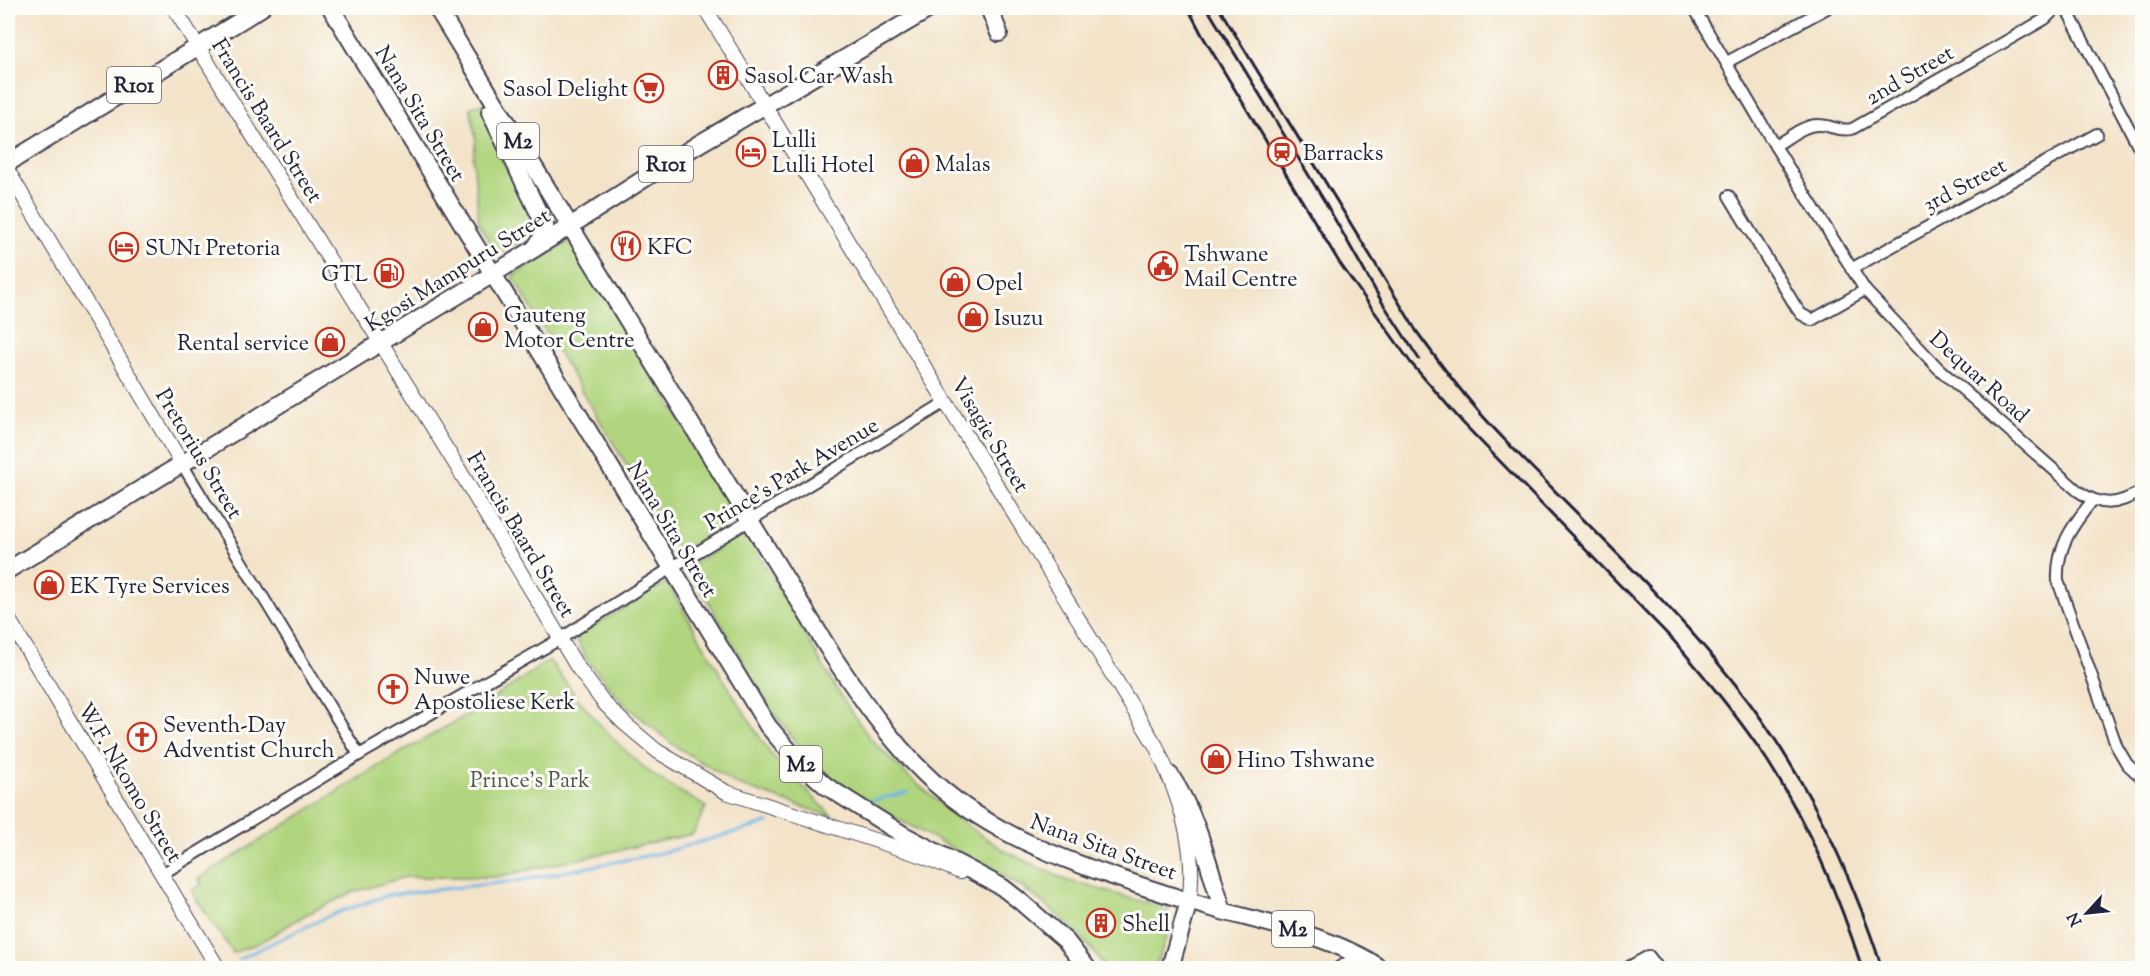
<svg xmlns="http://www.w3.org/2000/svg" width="2150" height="976" font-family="'Sorts Mill Goudy',serif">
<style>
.green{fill:#b0d57e;stroke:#697c5c;stroke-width:1.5}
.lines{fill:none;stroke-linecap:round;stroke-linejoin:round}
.stream{stroke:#70b8e8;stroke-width:3}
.street-casing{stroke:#413f50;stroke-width:14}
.secondary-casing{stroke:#413f50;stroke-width:16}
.primary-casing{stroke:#413f50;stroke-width:20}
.street{stroke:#fff;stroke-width:10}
.secondary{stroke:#fff;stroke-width:14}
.primary{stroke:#fff;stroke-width:16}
.rail{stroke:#22223b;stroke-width:3}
.labels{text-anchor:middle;stroke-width:6;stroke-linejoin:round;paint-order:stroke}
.shield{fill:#fdfcf7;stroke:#646373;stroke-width:1.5}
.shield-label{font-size:21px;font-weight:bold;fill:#22223b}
.street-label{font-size:22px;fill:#22223b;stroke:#fdfcf7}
.poi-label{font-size:22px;fill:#22223b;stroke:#fdfcf7;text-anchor:start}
.park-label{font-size:22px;fill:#4d584f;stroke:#fdfcf7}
</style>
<rect width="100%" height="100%" fill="#fdfcf7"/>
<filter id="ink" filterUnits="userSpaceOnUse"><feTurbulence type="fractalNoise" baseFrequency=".0167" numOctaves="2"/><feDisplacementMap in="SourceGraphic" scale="12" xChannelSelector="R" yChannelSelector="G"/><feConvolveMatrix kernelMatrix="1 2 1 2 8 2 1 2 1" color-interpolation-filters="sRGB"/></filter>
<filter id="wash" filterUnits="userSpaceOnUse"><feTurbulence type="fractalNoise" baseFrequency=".008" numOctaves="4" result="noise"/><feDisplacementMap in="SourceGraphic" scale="24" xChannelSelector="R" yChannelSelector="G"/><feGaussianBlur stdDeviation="1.35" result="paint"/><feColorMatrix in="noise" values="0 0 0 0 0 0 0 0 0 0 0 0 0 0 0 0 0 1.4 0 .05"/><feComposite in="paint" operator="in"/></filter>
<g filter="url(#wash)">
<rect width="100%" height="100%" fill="#f3e3c9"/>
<g class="green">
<polygon points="481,103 537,224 538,230 534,234 503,252 499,252 493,248 479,224 473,158 476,140 470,108"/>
<polygon points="572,240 738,517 680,553 512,276"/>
<path d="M746 532 840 695 869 737 908 776 962 822 1005 851 1066 880 1169 909 1167 936 1155 968H1106C1081 932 1043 900 1006 877L851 794 825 772 800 748 773 713 688 567Z"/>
<polygon points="667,582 726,683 769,752 833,817 738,785 675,746 624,704 587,660 575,637"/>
<path d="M549 660C578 700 609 739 647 770 665 784 687 795 706 807L693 834 496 877H405L351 893 305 915 261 942 233 953 191 891 202 884 198 879 393 757 481 707Z"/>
</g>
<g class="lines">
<g class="stream">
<polyline points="865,802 908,792"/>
<polyline points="239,959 331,915 388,895 517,881 661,853 768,823"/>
</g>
</g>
</g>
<g filter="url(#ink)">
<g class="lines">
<g class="street-casing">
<g id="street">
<path d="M1694 8 1775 146 1865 290 1938 368 2078 491C2102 508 2118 505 2142 491"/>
<polyline points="2066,8 2142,153"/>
<polyline points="1727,62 1827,8"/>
<path d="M1775 146C1787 139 1804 124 1819 125 1832 125 1837 132 1852 129L2045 19 2051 13V8"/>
<polyline points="1729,196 1796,307 1801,314 1812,320 1865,290"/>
<polyline points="1851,269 2097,134"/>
<polyline points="182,464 359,755"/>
<path d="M2092 501C2072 526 2056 548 2058 581L2117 747 2127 764 2142 778"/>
<polyline points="162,874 359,755 560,639 671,568 946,402"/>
<polyline points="1338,968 1359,955"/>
<polyline points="1627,968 1649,956 1658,968"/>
</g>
</g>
<g class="secondary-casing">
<g id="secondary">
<polyline points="174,8 458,468 576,665 604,703 624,723 657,751 726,792 920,855 960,872"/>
<path d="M705 8 1156 746C1178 794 1198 847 1189 901"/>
<polyline points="8,171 182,464"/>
<polyline points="8,618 218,968"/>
</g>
</g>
<g class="primary-casing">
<g id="primary">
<polyline points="331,8 768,726 797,760 826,786 902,834 1002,887 1020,901 1066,941 1087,968"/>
<path d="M437 8 834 658C861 698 889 739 924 773 978 826 1047 854 1118 878 1152 890 1187 901 1222 911 1263 922 1304 931 1343 948 1356 954 1369 959 1379 968"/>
<polyline points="989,8 999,33"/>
<polyline points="490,112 545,226 543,236 535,248"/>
<polyline points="8,163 261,8"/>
<polyline points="8,570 534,249 697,145 931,8"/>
<path d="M1170 775C1198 817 1208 864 1223 911"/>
<polyline points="1170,968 1189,901"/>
</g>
</g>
<use href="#street" class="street"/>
<use href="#secondary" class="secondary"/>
<use href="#primary" class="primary"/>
<g class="rail">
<path d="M1188 8 1202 35 1339 262 1411 363 1463 423 1674 641C1707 679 1739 718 1767 760 1808 824 1839 896 1862 968"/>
<polyline points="1207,8 1325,202 1382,302 1419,359"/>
<path d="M1219 8 1417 332C1436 358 1454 383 1475 407 1500 437 1529 464 1556 492 1618 554 1681 616 1735 684 1803 769 1849 867 1882 968"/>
</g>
</g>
</g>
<defs>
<g id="building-ring" transform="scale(1.5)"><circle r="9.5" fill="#fdfcf7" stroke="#c8321e" stroke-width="1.5"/><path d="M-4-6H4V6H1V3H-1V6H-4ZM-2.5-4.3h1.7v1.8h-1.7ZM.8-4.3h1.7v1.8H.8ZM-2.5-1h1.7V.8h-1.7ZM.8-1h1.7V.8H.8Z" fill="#c8321e"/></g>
<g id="supermarket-ring" transform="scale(1.5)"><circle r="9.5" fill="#fdfcf7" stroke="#c8321e" stroke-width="1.5"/><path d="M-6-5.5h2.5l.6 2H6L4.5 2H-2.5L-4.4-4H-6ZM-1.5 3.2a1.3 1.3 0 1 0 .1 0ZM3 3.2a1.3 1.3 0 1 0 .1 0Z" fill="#c8321e"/></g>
<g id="hotel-ring" transform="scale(1.5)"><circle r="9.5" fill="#fdfcf7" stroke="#c8321e" stroke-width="1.5"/><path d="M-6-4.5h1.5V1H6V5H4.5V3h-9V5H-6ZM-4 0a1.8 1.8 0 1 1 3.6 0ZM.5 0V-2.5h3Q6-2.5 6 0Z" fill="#c8321e"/></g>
<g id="station-ring" transform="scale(1.5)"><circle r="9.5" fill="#fdfcf7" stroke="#c8321e" stroke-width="1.5"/><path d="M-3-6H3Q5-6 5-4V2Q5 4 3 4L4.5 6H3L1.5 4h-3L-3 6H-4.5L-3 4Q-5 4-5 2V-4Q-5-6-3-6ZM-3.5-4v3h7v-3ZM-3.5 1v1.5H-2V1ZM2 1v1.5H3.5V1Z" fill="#c8321e"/></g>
<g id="shop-ring" transform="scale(1.5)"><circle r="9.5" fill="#fdfcf7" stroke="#c8321e" stroke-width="1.5"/><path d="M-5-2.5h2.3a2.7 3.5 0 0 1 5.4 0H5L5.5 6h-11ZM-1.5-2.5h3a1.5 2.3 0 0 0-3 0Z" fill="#c8321e"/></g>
<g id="restaurant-ring" transform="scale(1.5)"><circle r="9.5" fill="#fdfcf7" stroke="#c8321e" stroke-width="1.5"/><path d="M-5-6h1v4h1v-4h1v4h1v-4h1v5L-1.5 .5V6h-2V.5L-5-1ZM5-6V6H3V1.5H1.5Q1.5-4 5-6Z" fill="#c8321e"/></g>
<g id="civic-ring" transform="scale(1.5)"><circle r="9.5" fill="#fdfcf7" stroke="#c8321e" stroke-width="1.5"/><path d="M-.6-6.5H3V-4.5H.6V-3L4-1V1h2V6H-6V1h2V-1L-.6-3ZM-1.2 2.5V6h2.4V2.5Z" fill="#c8321e"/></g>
<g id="fuel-ring" transform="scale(1.5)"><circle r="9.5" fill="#fdfcf7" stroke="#c8321e" stroke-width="1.5"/><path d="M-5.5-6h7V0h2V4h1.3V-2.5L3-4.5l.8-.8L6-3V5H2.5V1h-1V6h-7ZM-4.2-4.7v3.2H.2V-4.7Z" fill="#c8321e"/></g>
<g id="church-ring" transform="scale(1.5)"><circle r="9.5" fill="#fdfcf7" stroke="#c8321e" stroke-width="1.5"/><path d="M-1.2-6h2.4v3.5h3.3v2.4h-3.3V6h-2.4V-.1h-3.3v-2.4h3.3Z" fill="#c8321e"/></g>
</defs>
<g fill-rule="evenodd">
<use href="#building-ring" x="723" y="75"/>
<use href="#supermarket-ring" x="649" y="88"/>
<use href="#hotel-ring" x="751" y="152"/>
<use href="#station-ring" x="1282" y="152"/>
<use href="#shop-ring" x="914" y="163"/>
<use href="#restaurant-ring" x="626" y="246"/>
<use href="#hotel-ring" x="124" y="247"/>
<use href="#civic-ring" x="1163" y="266"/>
<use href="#fuel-ring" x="389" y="273"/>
<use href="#shop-ring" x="955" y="282"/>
<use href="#shop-ring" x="973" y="317"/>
<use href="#shop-ring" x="483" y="327"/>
<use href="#shop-ring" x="330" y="342"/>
<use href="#shop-ring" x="49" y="585"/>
<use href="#church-ring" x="393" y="689"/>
<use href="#church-ring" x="142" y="737"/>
<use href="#shop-ring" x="1216" y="759"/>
<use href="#building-ring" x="1101" y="923"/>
</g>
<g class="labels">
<g class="shield">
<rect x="107" y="67" width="54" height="36" rx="4.5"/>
<rect x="497" y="123" width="42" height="36" rx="4.5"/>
<rect x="639" y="146" width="54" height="36" rx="4.5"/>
<rect x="780" y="746" width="42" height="36" rx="4.5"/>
<rect x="1272" y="911" width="42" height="36" rx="4.5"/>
</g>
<g class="shield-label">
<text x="134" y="92">R101</text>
<text x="518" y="148">M2</text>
<text x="666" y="171">R101</text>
<text x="801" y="771">M2</text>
<text x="1293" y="936">M2</text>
</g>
<g class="street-label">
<text transform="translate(1909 74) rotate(-30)" y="8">2nd Street</text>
<text transform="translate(421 113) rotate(59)" y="8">Nana Sita Street</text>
<text transform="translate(268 120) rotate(58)" y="8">Francis Baard Street</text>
<text transform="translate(1964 184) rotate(-28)" y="8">3rd Street</text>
<text transform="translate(457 269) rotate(-32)" y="8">Kgosi Mampuru Street</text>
<text transform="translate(1980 376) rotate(42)" y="8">Dequar Road</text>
<text transform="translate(991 434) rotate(59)" y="8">Visagie Street</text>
<text transform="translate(200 453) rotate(59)" y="8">Pretorius Street</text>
<text transform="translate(791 473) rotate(-31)" y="8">Prince's Park Avenue</text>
<text transform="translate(673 529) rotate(59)" y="8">Nana Sita Street</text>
<text transform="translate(522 534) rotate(59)" y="8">Francis Baard Street</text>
<text transform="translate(131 782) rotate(59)" y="8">W.F. Nkomo Street</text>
<text transform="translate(1104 846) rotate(20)" y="8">Nana Sita Street</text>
</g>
<g class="poi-label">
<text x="744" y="83">Sasol Car Wash</text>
<text x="628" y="96" text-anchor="end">Sasol Delight</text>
<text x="772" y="147">Lulli<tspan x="772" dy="25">Lulli Hotel</tspan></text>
<text x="1303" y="160">Barracks</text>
<text x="935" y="171">Malas</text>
<text x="647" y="254">KFC</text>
<text x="145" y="255">SUN1 Pretoria</text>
<text x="1184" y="261">Tshwane<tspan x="1184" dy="25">Mail Centre</tspan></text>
<text x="368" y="281" text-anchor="end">GTL</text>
<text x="976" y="290">Opel</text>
<text x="504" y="322">Gauteng<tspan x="504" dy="25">Motor Centre</tspan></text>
<text x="994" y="325">Isuzu</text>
<text x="309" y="350" text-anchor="end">Rental service</text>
<text x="70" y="593">EK Tyre Services</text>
<text x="414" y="684">Nuwe<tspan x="414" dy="25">Apostoliese Kerk</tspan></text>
<text x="163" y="732">Seventh-Day<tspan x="163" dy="25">Adventist Church</tspan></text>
<text x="1237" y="767">Hino Tshwane</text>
<text x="1122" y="931">Shell</text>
</g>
<g class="park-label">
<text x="530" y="787">Prince's Park</text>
</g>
</g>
<rect width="2150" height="976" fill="none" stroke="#fdfcf7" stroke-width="30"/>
<g transform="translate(2087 913) rotate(243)" stroke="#fdfcf7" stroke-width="4.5" paint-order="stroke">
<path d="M0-4.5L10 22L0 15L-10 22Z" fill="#22223b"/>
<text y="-9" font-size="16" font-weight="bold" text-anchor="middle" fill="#22223b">N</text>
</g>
</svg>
